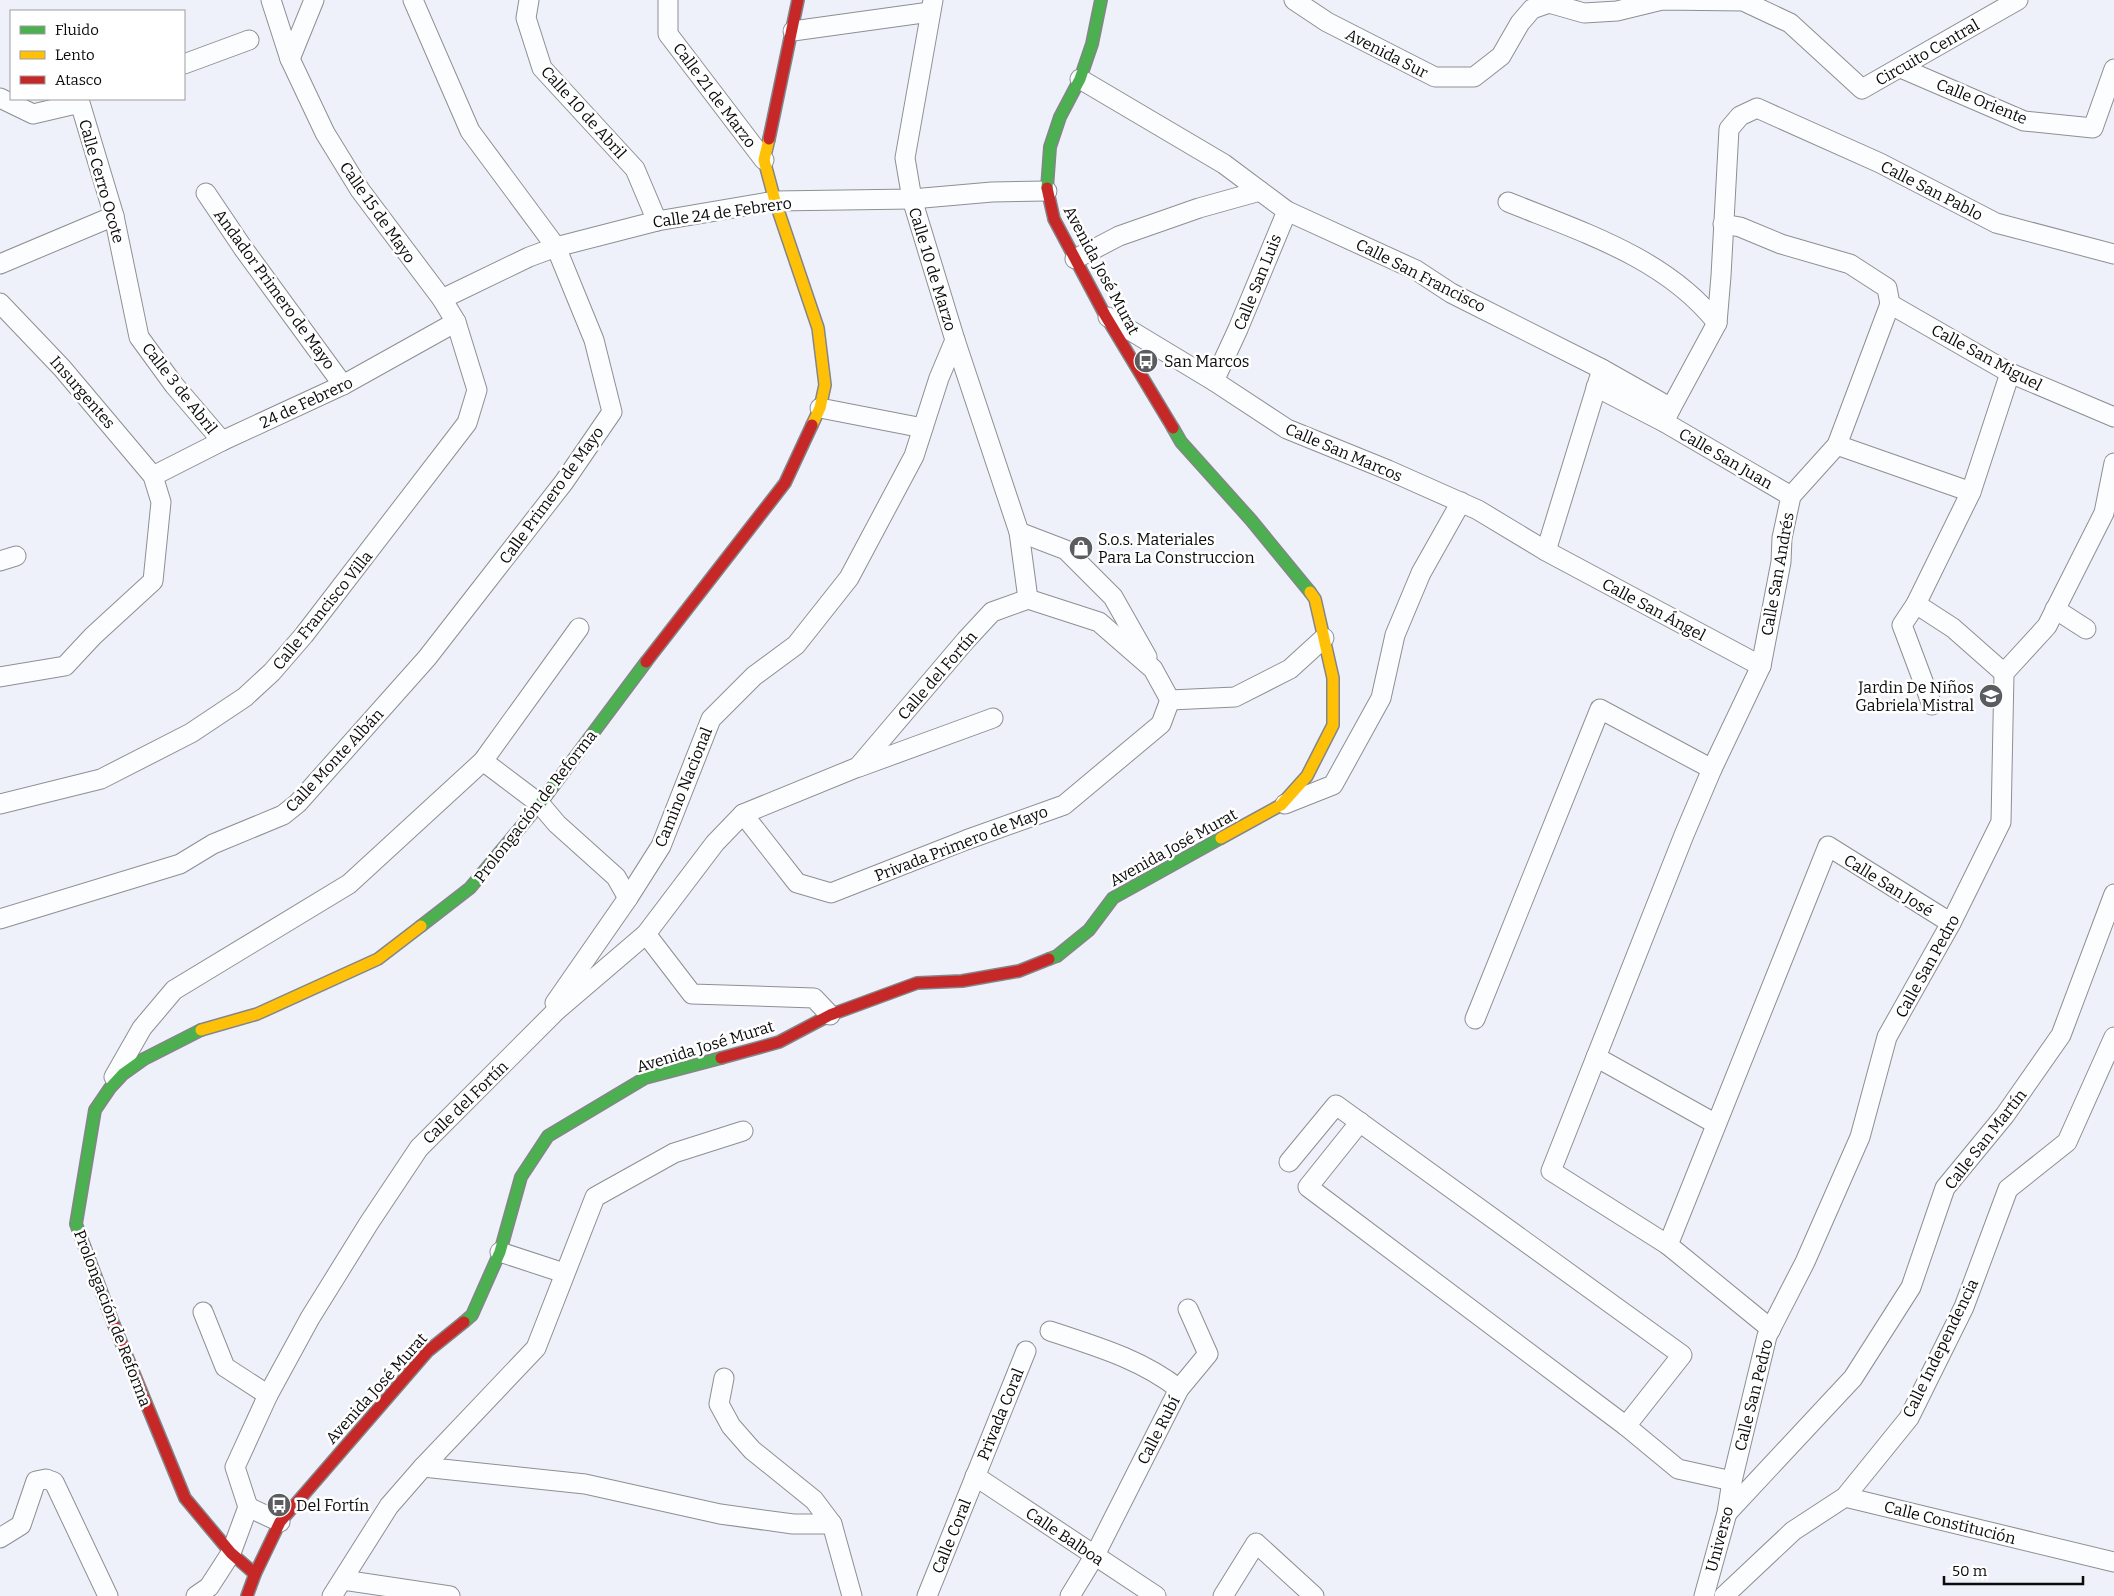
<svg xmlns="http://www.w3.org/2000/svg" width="2114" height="1596" font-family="Bitter,serif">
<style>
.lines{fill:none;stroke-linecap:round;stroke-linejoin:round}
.street-casing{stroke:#8d8f93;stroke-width:21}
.fast-casing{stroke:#848589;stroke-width:14}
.slow-casing{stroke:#848589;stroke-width:14}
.jam-casing{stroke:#848589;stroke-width:14}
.street{stroke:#fcfdfe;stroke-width:19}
.fast{stroke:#4caf50;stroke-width:11}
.slow{stroke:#ffc107;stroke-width:11}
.jam{stroke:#c62828;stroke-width:11}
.labels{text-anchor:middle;stroke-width:5;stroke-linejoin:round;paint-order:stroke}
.street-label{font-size:16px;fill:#0b0b0b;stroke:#fff}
.poi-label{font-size:16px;fill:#0b0b0b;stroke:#fff;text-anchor:start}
</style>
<rect width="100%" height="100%" fill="#eef1fa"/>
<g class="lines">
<g class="street-casing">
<g id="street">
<polyline points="529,0 526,18 542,68 635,169 657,221"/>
<polyline points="668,0 668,34 764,160"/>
<polyline points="933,0 905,158 912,199 955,340 1019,532 1028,599 1099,622 1153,669 1170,700"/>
<polyline points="1294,0 1327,22 1435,77 1474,77 1501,56 1520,23 1532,9 1549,3 1584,13 1617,11 1662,0 1743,1 1790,23 1862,89 2018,0"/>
<polyline points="793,31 930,12"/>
<polyline points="290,59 314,0"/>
<polyline points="184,64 249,40"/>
<polyline points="1901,68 2024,121 2093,128 2114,69"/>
<polyline points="1080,79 1224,164 1287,211 1416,270 1451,293 1602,369 1671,408 1664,422 1791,496"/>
<polyline points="0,98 33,114 80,103 114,216 139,337 174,385 222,441"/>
<polyline points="206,193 243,248 343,385"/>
<path d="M1508 202C1582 232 1666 258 1717 323"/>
<polyline points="1723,224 1740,227 1781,244 1850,264 1887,288 1890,304"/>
<polyline points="1075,259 1119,236 1199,208 1260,191"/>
<polyline points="0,264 114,216"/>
<polyline points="442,299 529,257 556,247 657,221 775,201 912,199 992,192 1047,191"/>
<polyline points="0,303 62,368 153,476 161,502 153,581 93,636 65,666 0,677"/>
<polyline points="1890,304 2010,373 2114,417"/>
<polyline points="1108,317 1214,381 1287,429 1388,470 1478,510 1546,551 1761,666"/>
<polyline points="1214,381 1238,329 1287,211"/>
<polyline points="1596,387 1664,422"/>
<polyline points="820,408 923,428"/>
<polyline points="1671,408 1717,323 1721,276 1729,129 1740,116 1757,108 1880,163 1996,223 2114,254"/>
<polyline points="1837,445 1971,492"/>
<polyline points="153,476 222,441 343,385 456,322"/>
<polyline points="1019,532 1066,550 1113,597 1147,657"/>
<polyline points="1546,551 1602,369"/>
<polyline points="0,561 16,556"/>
<polyline points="1916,604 1953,628 2004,673"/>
<polyline points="2055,609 2086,629"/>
<polyline points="1170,700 1235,697 1290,669 1324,638"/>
<polyline points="1932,705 1902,625 1916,604 1971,492 2010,373"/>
<polyline points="483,761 540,804 557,824 616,877 628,898"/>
<polyline points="859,767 993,718"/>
<polyline points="0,804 101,779 191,733 245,697 272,672 304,635 467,423 477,390 456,322 442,299 360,190 325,133 290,59 271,0"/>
<polyline points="1285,804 1333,785 1381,698 1395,635 1421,573 1461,502"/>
<polyline points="743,814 797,883 831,893 966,840 1064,805 1161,724 1170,700"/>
<polyline points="0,919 180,864 213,844 283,815 298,803 427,658 564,482 612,412 594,340 556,247 470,131 413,0"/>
<polyline points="646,934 692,994 814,998 830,1015"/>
<polyline points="555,1003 628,898 661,846 711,719 754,676 796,645 849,578 914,456 939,378 955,340"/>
<polyline points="1475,1019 1600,709 1712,769"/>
<polyline points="1596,1057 1716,1124"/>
<polyline points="114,1077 142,1028 174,990 349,884 483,761 579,628"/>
<polyline points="1360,1122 1308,1187 1626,1426 1678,1469 1732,1481"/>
<polyline points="1289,1162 1336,1105 1682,1355 1626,1426"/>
<polyline points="1668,1245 1828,846 1951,923"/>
<polyline points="500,1252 564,1273"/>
<polyline points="203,1312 225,1367 268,1395"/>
<polyline points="1771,1329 1668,1245 1551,1171 1684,835 1712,769 1761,666 1781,562 1782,538 1791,496 1837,445 1890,304"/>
<path d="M1050 1331C1095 1346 1141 1359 1179 1389"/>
<polyline points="724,1378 719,1404 731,1426 752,1450 814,1500 832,1524 852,1596"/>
<polyline points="423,1467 585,1484 720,1514 793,1524 832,1524"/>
<polyline points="975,1476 1156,1596"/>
<polyline points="1845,1497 2114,1562"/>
<polyline points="248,1507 280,1522"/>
<polyline points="1727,1513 1853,1378 1911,1287 1945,1188 2005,1115 2061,1035 2114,894"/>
<polyline points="0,1538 21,1525 36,1481 46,1479 54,1482 108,1596"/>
<polyline points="343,1580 450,1596"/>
<polyline points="196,1596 209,1587 231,1553 248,1507 235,1467 268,1395 310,1318 369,1223 419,1148 556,1011 646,934 715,843 743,814 858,767 966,640 992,612 1028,599"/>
<polyline points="332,1596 389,1506 423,1467 536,1348 595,1197 674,1153 743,1131"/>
<polyline points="927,1596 1026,1351"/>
<polyline points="1070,1596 1095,1555 1179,1389 1208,1354 1188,1309"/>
<polyline points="1223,1596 1256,1543 1314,1596"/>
<polyline points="1704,1596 1727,1513 1732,1481 1767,1336 1805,1262 1860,1137 1887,1037 1951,923 2001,822 2004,673 2047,626 2104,513 2114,463"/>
<polyline points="1724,1596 1793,1531 1845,1497 1909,1418 1964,1307 2008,1189 2067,1142 2114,1037"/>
</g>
</g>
<g class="fast-casing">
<g id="fast">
<polyline points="1047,188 1050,147 1060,117 1080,79 1092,44 1101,0"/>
<polyline points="1173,428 1181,442 1251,520 1310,592"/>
<polyline points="421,926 470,888 540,804 646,662"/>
<polyline points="1049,959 1057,956 1089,930 1113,898 1221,838"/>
<polyline points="464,1322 472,1315 500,1252 521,1177 548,1136 645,1078 721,1058"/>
<polyline points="114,1325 76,1224 95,1110 110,1088 123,1074 144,1059 201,1030"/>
</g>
</g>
<g class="slow-casing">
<g id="slow">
<polyline points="769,139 764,160 775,201 818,328 825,385 820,408 812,425"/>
<polyline points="1221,838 1281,805 1307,776 1333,725 1333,678 1315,599 1310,592"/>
<polyline points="201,1030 257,1014 378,959 421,926"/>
</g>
</g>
<g class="jam-casing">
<g id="jam">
<polyline points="769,139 798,0"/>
<polyline points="1047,188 1054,219 1105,315 1173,428"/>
<polyline points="646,662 785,483 812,425"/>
<polyline points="721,1058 779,1042 830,1015 917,983 962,981 1019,971 1049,959"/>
<polyline points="114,1325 185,1498 231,1553 255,1574"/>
<polyline points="247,1596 255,1574 280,1522 428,1351 464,1322"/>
</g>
</g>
<use href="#street" class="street"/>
<use href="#fast" class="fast"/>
<use href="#slow" class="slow"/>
<use href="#jam" class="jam"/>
</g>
<defs>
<g id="bus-disc" transform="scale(1.25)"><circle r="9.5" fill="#5a5c5f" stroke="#fff"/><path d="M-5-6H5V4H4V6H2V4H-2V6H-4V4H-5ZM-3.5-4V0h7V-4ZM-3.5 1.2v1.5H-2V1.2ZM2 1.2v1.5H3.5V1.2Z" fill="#fff"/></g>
<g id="shop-disc" transform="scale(1.25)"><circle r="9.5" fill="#5a5c5f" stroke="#fff"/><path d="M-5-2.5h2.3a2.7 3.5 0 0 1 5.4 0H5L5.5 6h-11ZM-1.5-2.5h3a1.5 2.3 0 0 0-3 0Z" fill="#fff"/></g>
<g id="school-disc" transform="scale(1.25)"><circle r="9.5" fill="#5a5c5f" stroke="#fff"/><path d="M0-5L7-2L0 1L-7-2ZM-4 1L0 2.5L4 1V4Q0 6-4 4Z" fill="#fff"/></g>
</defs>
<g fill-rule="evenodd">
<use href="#bus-disc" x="1146" y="361"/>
<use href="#shop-disc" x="1081" y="548"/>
<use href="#school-disc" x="1991" y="696"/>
<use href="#bus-disc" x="279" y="1505"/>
</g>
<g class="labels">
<g class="street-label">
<text transform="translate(1927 52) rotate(-30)" y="6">Circuito Central</text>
<text transform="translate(1387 53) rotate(27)" y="6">Avenida Sur</text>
<text transform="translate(715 95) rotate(53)" y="6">Calle 21 de Marzo</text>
<text transform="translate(1982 101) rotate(22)" y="6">Calle Oriente</text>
<text transform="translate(584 112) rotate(48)" y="6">Calle 10 de Abril</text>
<text transform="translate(102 181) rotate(74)" y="6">Calle Cerro Ocote</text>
<text transform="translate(1932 190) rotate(27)" y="6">Calle San Pablo</text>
<text transform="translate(378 212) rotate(55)" y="6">Calle 15 de Mayo</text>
<text transform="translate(722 212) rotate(-8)" y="6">Calle 24 de Febrero</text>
<text transform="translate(933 269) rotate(73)" y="6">Calle 10 de Marzo</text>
<text transform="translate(1102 270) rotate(62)" y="6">Avenida José Murat</text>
<text transform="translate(1421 275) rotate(27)" y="6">Calle San Francisco</text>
<text transform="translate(1257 282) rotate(-68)" y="6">Calle San Luis</text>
<text transform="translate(275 289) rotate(54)" y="6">Andador Primero de Mayo</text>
<text transform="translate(1987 357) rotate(28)" y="6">Calle San Miguel</text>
<text transform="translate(180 388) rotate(52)" y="6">Calle 3 de Abril</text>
<text transform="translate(83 392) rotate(49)" y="6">Insurgentes</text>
<text transform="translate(306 402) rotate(-25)" y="6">24 de Febrero</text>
<text transform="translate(1344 452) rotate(23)" y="6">Calle San Marcos</text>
<text transform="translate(1726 458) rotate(30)" y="6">Calle San Juan</text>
<text transform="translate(551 495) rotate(-54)" y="6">Calle Primero de Mayo</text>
<text transform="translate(1777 574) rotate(-80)" y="6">Calle San Andrés</text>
<text transform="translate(1654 609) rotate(28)" y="6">Calle San Ángel</text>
<text transform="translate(322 610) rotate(-51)" y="6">Calle Francisco Villa</text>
<text transform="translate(937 675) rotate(-49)" y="6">Calle del Fortín</text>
<text transform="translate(334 760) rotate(-47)" y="6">Calle Monte Albán</text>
<text transform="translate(683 787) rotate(-68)" y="6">Camino Nacional</text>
<text transform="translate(535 806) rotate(-52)" y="6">Prolongación de Reforma</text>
<text transform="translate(961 843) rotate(-21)" y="6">Privada Primero de Mayo</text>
<text transform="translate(1173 847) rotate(-29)" y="6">Avenida José Murat</text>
<text transform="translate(1889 885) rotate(32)" y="6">Calle San José</text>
<text transform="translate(1927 966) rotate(-61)" y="6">Calle San Pedro</text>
<text transform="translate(705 1046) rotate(-17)" y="6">Avenida José Murat</text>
<text transform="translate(465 1102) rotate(-44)" y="6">Calle del Fortín</text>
<text transform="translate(1985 1139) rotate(-52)" y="6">Calle San Martín</text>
<text transform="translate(113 1318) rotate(69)" y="6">Prolongación de Reforma</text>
<text transform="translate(1940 1348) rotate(-64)" y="6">Calle Independencia</text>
<text transform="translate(376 1388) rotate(-48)" y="6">Avenida José Murat</text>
<text transform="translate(1753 1395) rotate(-76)" y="6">Calle San Pedro</text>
<text transform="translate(1000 1414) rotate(-68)" y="6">Privada Coral</text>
<text transform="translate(1158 1430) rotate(-63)" y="6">Calle Rubí</text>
<text transform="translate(1950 1522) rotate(14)" y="6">Calle Constitución</text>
<text transform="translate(951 1536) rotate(-68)" y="6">Calle Coral</text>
<text transform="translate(1065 1536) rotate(34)" y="6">Calle Balboa</text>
<text transform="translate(1719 1539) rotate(-75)" y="6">Universo</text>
</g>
<g class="poi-label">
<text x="1164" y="367">San Marcos</text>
<text x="1098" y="545">S.o.s. Materiales<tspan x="1098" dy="18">Para La Construccion</tspan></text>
<text x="1974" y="693" text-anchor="end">Jardin De Niños<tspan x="1974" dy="18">Gabriela Mistral</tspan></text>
<text x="296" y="1511">Del Fortín</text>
</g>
</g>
<rect x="10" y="10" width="175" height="90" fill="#ffffff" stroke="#9d9d9d"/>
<rect x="20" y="26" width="25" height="8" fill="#4caf50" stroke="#9d9d9d"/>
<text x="55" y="35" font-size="15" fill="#0b0b0b">Fluido</text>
<rect x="20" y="51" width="25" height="8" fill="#ffc107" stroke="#9d9d9d"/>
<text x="55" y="60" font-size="15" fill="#0b0b0b">Lento</text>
<rect x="20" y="76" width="25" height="8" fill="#c62828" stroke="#9d9d9d"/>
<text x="55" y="85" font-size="15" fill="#0b0b0b">Atasco</text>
<path d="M1944 1576v8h139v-8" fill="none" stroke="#0b0b0b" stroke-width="2.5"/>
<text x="1952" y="1576" font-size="15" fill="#0b0b0b" stroke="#ffffff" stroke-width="4" paint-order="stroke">50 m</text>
</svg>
